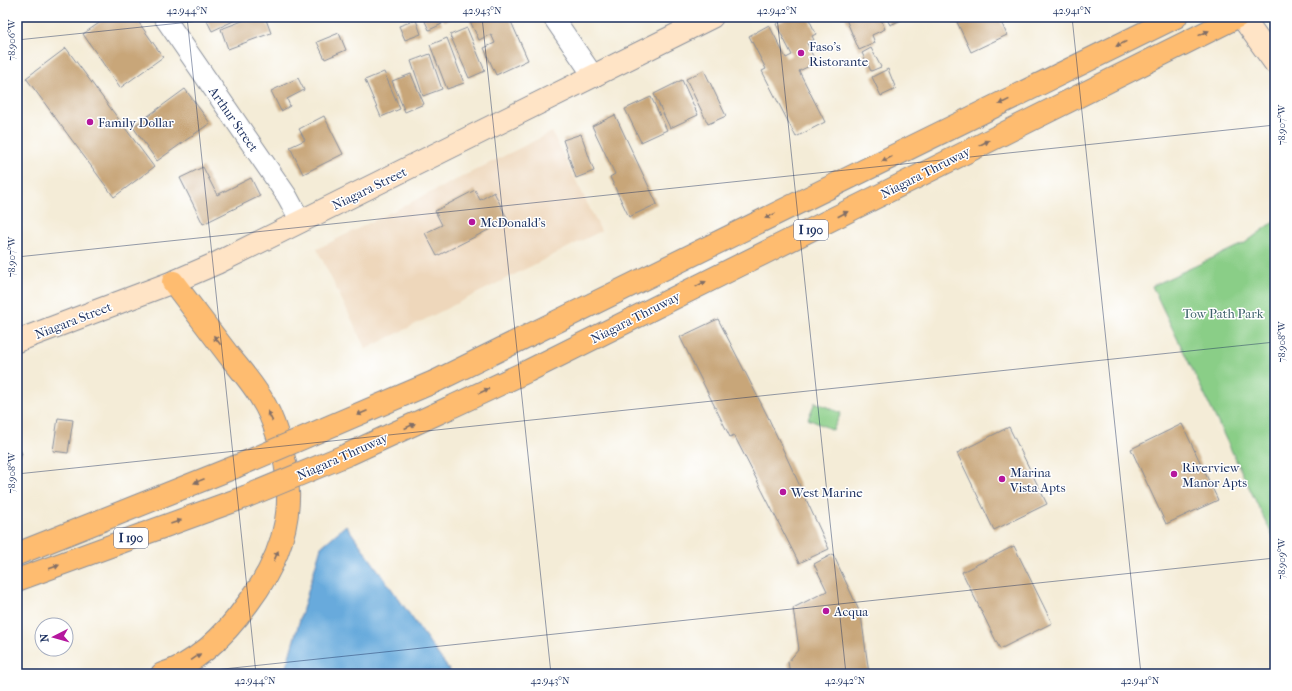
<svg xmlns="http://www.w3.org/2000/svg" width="1292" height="691" font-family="'IM FELL French Canon',serif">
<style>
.built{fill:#eed7bb}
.green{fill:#8ace87;stroke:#527e72}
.water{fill:#67aadc;stroke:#416c9d}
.building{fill:#c8a679}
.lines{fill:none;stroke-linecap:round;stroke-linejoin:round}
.street-casing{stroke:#888e9a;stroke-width:22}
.secondary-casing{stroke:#888e9a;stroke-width:24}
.highway-casing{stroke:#888e9a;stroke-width:24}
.street{stroke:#fff;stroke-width:20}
.secondary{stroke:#ffe4c6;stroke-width:22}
.highway{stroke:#febc70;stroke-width:22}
.highway-bridge-casing{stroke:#888e9a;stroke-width:24;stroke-linecap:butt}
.highway-bridge{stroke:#febc70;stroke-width:22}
.oneway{fill:#816e66}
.ticks{fill:none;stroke:#1b2f5e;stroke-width:1;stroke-opacity:0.45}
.poi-dot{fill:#b5179e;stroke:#fff;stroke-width:1.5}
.labels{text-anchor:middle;stroke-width:3;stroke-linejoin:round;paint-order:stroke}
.shield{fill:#fff;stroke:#5f6d8e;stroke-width:1}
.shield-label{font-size:12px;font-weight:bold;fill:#1b2f5e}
.poi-label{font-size:13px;fill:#1b2f5e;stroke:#fff;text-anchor:start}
.street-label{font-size:13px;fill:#1b2f5e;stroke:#fff}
.park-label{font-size:13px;fill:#3c5f6a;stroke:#fff}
.neatline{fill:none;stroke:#1b2f5e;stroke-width:1.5}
.ticks-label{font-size:10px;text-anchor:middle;fill:#1b2f5e}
</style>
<rect width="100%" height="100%" fill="#fff"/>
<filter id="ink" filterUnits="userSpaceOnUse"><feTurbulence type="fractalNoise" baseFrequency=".025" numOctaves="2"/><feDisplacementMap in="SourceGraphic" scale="8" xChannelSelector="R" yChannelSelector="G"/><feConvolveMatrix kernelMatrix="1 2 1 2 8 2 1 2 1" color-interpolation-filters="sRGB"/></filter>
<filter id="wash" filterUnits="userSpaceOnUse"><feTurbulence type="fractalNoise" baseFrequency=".012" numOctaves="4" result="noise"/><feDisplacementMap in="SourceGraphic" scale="16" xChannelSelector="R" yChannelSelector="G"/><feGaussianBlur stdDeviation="0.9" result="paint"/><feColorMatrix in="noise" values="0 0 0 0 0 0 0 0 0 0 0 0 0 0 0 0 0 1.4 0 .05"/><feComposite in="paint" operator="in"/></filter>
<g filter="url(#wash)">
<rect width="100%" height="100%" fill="#f4ecd7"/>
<polygon class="built" points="552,132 601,231 366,349 317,249"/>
<g class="green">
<polygon points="1275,221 1275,541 1152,286 1245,243"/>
<polygon points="815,402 841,413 833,430 808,419"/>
</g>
<polygon class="water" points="346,525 452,674 289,674 286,667 321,547"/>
<g id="blocks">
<g class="building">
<polygon points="108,17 135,17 163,57 120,88 83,34"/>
<polygon points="205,17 242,17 212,31"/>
<polygon points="253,17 265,17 271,33 228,49 221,29"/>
<polygon points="423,17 438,17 442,24 429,30"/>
<polygon points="443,17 455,17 444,21"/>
<polygon points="468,17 509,17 528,60 496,75 484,48 495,43 491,34 479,40"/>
<polygon points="790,17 808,17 816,34 812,36 814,40 807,43 816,63 799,71 825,122 796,137 762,71 766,69 749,36 769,25 786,58 792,55 776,24"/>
<polygon points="845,17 880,17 885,29 872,35 875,43 859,50"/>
<polygon points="886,17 905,17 906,18 890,25"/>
<polygon points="968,17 999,17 1007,35 971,52 957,22"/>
<polygon points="416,20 421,34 405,40 399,26"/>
<polygon points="467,28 485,71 469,78 450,35"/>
<polygon points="339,33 346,50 325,59 317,42"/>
<polygon points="447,38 464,83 447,89 430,45"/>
<polygon points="66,48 154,167 114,197 26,78"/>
<polygon points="871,48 881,67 871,71 862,53"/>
<polygon points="430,54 442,89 423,96 411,61"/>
<polygon points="888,69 896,89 881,96 872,77"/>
<polygon points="704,70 726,116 708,124 686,79"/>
<polygon points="384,72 400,109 381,117 365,80"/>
<polygon points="411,74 424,104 405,112 392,81"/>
<polygon points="298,78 304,90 287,99 290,106 281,111 271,91"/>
<polygon points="682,80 698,115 670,128 654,94"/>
<polygon points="185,89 210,123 157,161 133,127"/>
<polygon points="651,97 667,130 641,142 625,109"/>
<polygon points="615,115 657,204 629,217 610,177 615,174 592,126"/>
<polygon points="324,116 343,154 303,174 290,147 305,140 299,129"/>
<polygon points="581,134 594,171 576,178 563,140"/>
<polygon points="203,167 217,195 251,178 260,196 203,224 180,178"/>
<polygon points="475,190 480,200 494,192 508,220 437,256 425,233 442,225 435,211"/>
<polygon points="718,319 768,417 829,549 799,563 734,435 730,437 680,337"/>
<polygon points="58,418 73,420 68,453 53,451"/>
<polygon points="1182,424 1218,500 1166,524 1131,449"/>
<polygon points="1009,427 1047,504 994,530 957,453"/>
<polygon points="17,443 22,454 17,456"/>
<polygon points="1014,546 1052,623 1000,649 962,572"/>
<polygon points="833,554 861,615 869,674 790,674 788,662 799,649 793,608 827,591 814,564"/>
</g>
</g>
</g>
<g filter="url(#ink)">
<use href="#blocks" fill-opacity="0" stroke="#888e9a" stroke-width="1"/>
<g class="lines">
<g class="street-casing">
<g id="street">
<polyline points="164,17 287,196 301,222"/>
<polyline points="553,17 594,77"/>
</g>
</g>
<g class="secondary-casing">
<g id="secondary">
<polyline points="1242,17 1275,63"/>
<polyline points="17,341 173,282 217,263 712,17"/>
</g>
</g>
<g class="highway-casing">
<g id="highway">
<polyline points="436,381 1176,17"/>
<polyline points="449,408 528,371 1237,17"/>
<polyline points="17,554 235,467"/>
<polyline points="17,580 245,497"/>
<path d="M162 674C199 663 227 633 249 602 288 550 299 495 277 434 273 421 268 409 261 398 252 383 241 370 230 357 211 332 192 307 173 282"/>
</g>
</g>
<use href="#street" class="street"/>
<use href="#secondary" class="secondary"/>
<use href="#highway" class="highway"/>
<g class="highway-bridge-casing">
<g id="highway-bridge">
<polyline points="235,467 436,381"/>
<polyline points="245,497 349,454 449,408"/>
</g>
</g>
<use href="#highway-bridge" class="highway-bridge"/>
</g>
<defs><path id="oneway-solid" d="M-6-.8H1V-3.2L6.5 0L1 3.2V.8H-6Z"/></defs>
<g class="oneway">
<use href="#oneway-solid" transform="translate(1204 33) rotate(-26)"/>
<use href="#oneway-solid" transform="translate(1121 44) rotate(154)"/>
<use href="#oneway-solid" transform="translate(1004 102) rotate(154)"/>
<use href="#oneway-solid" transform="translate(984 143) rotate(-27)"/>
<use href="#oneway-solid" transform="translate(887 159) rotate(154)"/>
<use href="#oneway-solid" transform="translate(843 214) rotate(-27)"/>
<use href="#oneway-solid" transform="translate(770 216) rotate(154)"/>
<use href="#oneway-solid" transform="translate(701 284) rotate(-27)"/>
<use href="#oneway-solid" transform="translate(217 340) rotate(-127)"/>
<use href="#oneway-solid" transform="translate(484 391) rotate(-25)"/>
<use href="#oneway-solid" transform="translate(362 413) rotate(157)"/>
<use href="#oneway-solid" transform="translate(270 416) rotate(-116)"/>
<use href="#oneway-solid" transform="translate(410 426) rotate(-25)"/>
<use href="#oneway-solid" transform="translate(199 481) rotate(158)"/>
<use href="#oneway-solid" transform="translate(176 522) rotate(-20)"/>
<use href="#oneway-solid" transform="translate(276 556) rotate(-67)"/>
<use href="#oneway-solid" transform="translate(54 567) rotate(-20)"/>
<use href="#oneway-solid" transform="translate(196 657) rotate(-35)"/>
</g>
</g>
<path class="ticks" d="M187 17 256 674M482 17 551 674M777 17 846 674M1072 17 1141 674M17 40 238 17M17 257 1275 125M17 474 1275 342M176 674 1275 558"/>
<g class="poi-dot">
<circle cx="801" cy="53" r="4"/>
<circle cx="90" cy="122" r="4"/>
<circle cx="472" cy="222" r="4"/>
<circle cx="1174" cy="474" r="4"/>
<circle cx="1002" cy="479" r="4"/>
<circle cx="783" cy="492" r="4"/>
<circle cx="826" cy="611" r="4"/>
</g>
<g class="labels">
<g class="shield">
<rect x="794" y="220" width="34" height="20" rx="3"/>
<rect x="114" y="528" width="34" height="20" rx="3"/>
</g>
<g class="shield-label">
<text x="811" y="234">I 190</text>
<text x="131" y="542">I 190</text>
</g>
<g class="poi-label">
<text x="809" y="51">Faso's<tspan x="809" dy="15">Ristorante</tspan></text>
<text x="98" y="127">Family Dollar</text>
<text x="480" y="227">McDonald's</text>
<text x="1182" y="472">Riverview<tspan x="1182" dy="15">Manor Apts</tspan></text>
<text x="1010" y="477">Marina<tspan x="1010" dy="15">Vista Apts</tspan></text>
<text x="791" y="497">West Marine</text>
<text x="834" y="616">Acqua</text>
</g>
<g class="street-label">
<text transform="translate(234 119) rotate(55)" y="5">Arthur Street</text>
<text transform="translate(925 172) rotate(-27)" y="5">Niagara Thruway</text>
<text transform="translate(369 188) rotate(-26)" y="5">Niagara Street</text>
<text transform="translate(635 317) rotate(-27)" y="5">Niagara Thruway</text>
<text transform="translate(73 320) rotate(-21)" y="5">Niagara Street</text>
<text transform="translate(342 456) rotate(-24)" y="5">Niagara Thruway</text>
</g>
<g class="park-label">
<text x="1223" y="318">Tow Path Park</text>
</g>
</g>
<rect width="1292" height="691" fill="none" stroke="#fff" stroke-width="44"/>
<g transform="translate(54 637) rotate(264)"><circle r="19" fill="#ffffff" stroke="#a4acbf"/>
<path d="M0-3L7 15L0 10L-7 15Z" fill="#b5179e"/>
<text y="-6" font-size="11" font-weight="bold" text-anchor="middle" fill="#1b2f5e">N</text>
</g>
<rect x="22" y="22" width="1248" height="647" class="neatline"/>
<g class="ticks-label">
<text x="187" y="14">42.944°N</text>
<text x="482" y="14">42.943°N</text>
<text x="777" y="14">42.942°N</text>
<text x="1072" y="14">42.941°N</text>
<text transform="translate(11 40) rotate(-90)" y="4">78.906°W</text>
<text transform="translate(1281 125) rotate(-90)" y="4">78.907°W</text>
<text transform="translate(11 257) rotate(-90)" y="4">78.907°W</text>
<text transform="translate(1281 342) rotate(-90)" y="4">78.908°W</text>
<text transform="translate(11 473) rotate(-90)" y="4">78.908°W</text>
<text transform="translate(1281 559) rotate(-90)" y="4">78.909°W</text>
<text x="255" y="684">42.944°N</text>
<text x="550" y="684">42.943°N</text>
<text x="845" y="684">42.942°N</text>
<text x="1140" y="684">42.941°N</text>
</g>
</svg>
